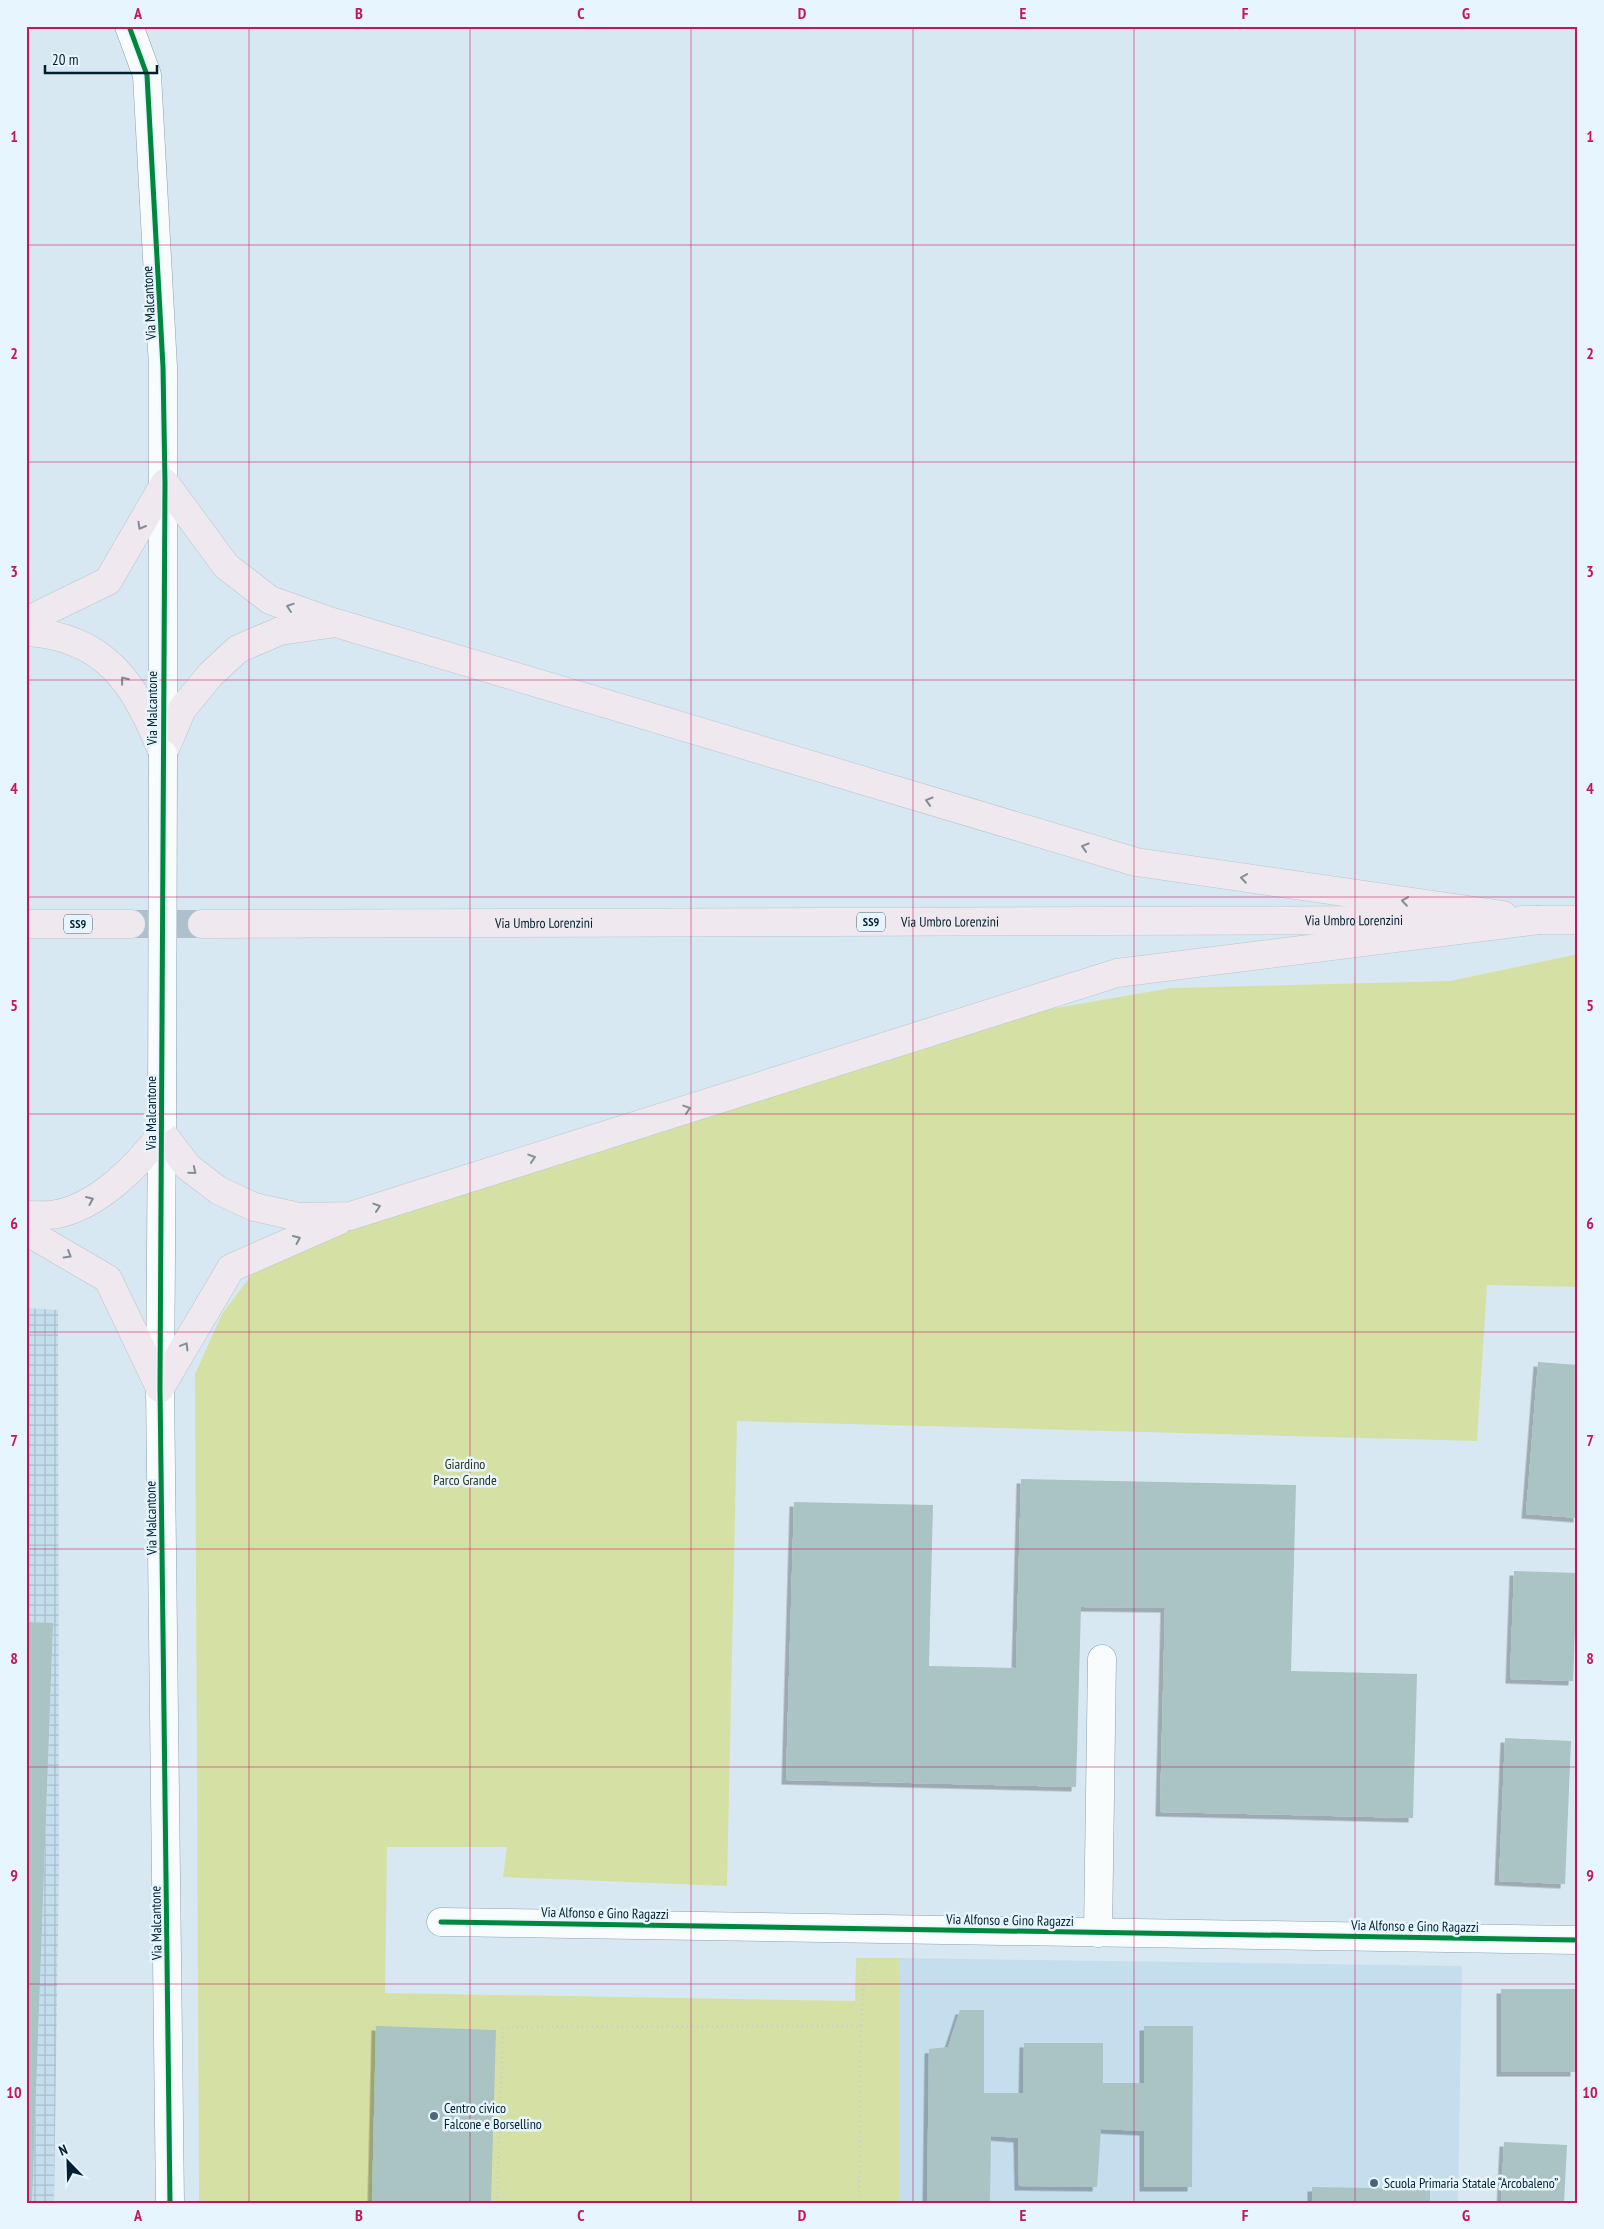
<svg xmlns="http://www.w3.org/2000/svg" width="1604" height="2229" font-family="'PT Sans Narrow',sans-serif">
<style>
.built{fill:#c5deed}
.industrial{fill:url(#industrial-grid)}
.green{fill:#d5e1a4}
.building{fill:#aac3c3;filter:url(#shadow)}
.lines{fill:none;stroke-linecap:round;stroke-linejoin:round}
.primary-tunnel{stroke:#adc0cb;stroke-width:28;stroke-dasharray:28 14;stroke-linecap:butt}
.minor-casing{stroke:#8aa2ae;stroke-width:29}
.primary-casing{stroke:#b9c6cd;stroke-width:29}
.path{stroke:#c8ced2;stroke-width:3;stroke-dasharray:1 4;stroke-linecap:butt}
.minor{stroke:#f9fcfd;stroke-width:28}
.primary{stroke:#efe8ee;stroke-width:28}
.minor-bridge-casing{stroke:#8aa2ae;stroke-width:29;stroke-linecap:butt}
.minor-bridge{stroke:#f9fcfd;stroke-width:28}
.cycleway-casing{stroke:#e7f5fe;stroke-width:8}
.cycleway{stroke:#00873e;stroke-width:5}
.oneway{stroke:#838e98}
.grid{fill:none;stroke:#c2185b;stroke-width:1;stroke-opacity:0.55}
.poi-dot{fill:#4c6674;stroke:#e7f5fe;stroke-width:2}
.labels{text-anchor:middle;stroke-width:5;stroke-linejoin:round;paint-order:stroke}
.shield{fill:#e7f5fe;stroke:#45606e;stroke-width:1}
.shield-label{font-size:12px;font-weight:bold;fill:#002030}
.street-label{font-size:14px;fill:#002030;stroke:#e7f5fe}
.park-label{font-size:14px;fill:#31331c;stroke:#e7f5fe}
.poi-label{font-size:14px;fill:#002030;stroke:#e7f5fe;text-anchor:start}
.neatline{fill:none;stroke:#c2185b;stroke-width:2}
.grid-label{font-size:16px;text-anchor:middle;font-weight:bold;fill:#c2185b}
</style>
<defs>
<pattern id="industrial-grid" width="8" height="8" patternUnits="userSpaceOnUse" patternTransform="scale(1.25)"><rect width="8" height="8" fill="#c5deed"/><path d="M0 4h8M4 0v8" fill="none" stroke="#a7becc"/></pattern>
<filter id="shadow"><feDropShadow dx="-4.5" dy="4.5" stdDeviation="0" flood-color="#0004"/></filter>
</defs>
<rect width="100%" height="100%" fill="#d8e8f2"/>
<polygon class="built" points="900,1958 1462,1966 1458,2203 899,2203"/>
<polygon class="industrial" points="26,1308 58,1310 59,1863 54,2203 32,2203 53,1624 26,1622"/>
<polygon class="green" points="1578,954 1578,1287 1487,1285 1477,1441 737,1421 727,1886 503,1877 507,1847 387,1847 385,1993 855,2001 856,1958 900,1958 899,2203 199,2203 195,1374 222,1314 253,1273 307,1238 901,1053 1050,1009 1171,988 1450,981"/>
<g class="building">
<polygon points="1538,1362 1578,1365 1578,1518 1526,1514"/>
<polygon points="1021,1479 1296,1485 1291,1671 1417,1674 1413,1818 1160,1812 1165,1608 1081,1607 1076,1787 786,1780 794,1502 933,1505 929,1666 1016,1668"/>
<polygon points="1514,1571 1577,1573 1573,1681 1510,1679"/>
<polygon points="26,1622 53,1623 32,2203 26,2203"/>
<polygon points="1505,1738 1571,1741 1565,1884 1499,1881"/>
<rect x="1501" y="1989" width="74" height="83"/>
<polygon points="960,2010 984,2010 984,2093 1023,2093 1024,2043 1103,2043 1103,2083 1144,2083 1144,2026 1193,2026 1192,2187 1144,2187 1144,2131 1101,2129 1097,2187 1019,2186 1018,2138 991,2136 990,2203 927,2203 929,2049 948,2047"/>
<polygon points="376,2026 496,2030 491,2203 372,2203"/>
<polygon points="1504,2142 1567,2145 1564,2203 1501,2203"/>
<polygon points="1312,2187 1430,2189 1430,2203 1312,2203"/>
</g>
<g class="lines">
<polyline class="primary-tunnel" points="131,924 202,924"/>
<g class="minor-casing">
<g id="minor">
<polyline points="129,26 147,75 163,367 163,754"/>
<polyline points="162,1119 160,1388 170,2203"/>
<polyline points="441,1922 1578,1940"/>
<polyline points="1098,1933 1102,1659"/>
</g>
</g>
<g class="primary-casing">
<g id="primary">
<polyline points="26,621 108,581 165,483 226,566 270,600 332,622"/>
<path d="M26 632C106 636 137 686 163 754"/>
<polyline points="163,754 182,709 211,674 238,649 280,631 336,623 1136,862 1503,915"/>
<polyline points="1522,920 1578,920"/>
<polyline points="26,924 131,924"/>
<path id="s1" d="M202 924 1419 920"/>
<path d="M26 1215C36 1215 47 1216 57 1214 98 1206 138 1166 162 1133L188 1167 218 1190 254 1207 299 1217 350 1216 1117 973 1539 920"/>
<polyline points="26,1231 108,1279 160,1388"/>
<polyline points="160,1388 231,1268 338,1221"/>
</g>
</g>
<g class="path">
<polyline points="497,2203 503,2027 861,2026 865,1962"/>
<polyline points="839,2203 859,2202 861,2026"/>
</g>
<use href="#minor" class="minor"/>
<use href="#primary" class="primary"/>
<g class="minor-bridge-casing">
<polyline id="minor-bridge" points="162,1118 163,754"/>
</g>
<use href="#minor-bridge" class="minor-bridge"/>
<g class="cycleway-casing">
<g id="cycleway">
<polyline points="129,26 147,75 163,367 165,483 160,1388 170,2203"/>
<polyline points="441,1922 1578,1940"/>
</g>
</g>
<use href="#cycleway" class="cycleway"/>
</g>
<defs><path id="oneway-chevron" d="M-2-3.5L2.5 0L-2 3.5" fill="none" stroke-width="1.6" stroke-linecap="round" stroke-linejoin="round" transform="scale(1.25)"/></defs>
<g class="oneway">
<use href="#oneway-chevron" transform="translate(141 526) rotate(120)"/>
<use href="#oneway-chevron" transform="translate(290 607) rotate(-161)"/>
<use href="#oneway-chevron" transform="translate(124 680) rotate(-128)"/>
<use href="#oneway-chevron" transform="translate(929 801) rotate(-163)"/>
<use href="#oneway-chevron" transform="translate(1085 847) rotate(-163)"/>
<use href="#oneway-chevron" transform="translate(1244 878) rotate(-172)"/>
<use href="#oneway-chevron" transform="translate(1405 901) rotate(-172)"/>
<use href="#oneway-chevron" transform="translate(687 1109) rotate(-18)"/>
<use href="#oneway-chevron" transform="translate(532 1158) rotate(-18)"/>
<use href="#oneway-chevron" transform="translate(193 1171) rotate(39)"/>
<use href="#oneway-chevron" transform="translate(90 1200) rotate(-23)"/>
<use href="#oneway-chevron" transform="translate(377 1207) rotate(-18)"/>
<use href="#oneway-chevron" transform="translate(297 1239) rotate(-24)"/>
<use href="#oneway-chevron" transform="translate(68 1255) rotate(31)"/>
<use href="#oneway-chevron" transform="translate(185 1346) rotate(-59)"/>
</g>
<path class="grid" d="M249 26V2203M470 26V2203M691 26V2203M913 26V2203M1134 26V2203M1355 26V2203M26 245H1578M26 462H1578M26 680H1578M26 897H1578M26 1114H1578M26 1332H1578M26 1549H1578M26 1767H1578M26 1984H1578"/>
<g class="poi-dot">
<circle cx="434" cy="2116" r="5"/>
<circle cx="1374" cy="2183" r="5"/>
</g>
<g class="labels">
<g class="shield">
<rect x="857" y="912.5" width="28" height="19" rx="4"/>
<rect x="64" y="914.5" width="28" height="19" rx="4"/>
</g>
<g class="shield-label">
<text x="871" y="926">SS9</text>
<text x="78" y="928">SS9</text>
</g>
<g class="street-label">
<text transform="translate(149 303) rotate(-93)" y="5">Via Malcantone</text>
<text transform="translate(152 708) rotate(-90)" y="5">Via Malcantone</text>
<text dy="5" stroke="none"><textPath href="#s1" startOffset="1152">Via Umbro Lorenzini</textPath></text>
<text dy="5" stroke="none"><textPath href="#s1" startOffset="748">Via Umbro Lorenzini</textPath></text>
<text dy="5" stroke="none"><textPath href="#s1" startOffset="342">Via Umbro Lorenzini</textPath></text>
<text transform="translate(151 1113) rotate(-90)" y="5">Via Malcantone</text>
<text transform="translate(151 1518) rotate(-91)" y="5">Via Malcantone</text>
<text transform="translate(605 1913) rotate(1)" y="5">Via Alfonso e Gino Ragazzi</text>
<text transform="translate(1010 1920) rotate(1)" y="5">Via Alfonso e Gino Ragazzi</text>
<text transform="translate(156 1923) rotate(-91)" y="5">Via Malcantone</text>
<text transform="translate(1415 1926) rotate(1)" y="5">Via Alfonso e Gino Ragazzi</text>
</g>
<g class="park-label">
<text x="465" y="1469">Giardino<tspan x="465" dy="16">Parco Grande</tspan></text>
</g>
<g class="poi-label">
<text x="444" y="2113">Centro civico<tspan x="444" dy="16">Falcone e Borsellino</tspan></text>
<text x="1384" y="2188">Scuola Primaria Statale “Arcobaleno”</text>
</g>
</g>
<rect width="1604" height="2229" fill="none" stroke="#e7f5fe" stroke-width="55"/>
<g transform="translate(68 2162) rotate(337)" stroke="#e7f5fe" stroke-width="4" paint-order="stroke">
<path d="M0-4L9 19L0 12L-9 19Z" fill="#002030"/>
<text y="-8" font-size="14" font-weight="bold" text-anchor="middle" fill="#002030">N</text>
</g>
<path d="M45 65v8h112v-8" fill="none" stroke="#002030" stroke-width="2.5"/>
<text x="52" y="65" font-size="15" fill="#002030" stroke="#e7f5fe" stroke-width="4" paint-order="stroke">20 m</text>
<rect x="28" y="28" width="1548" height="2174" class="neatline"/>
<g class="grid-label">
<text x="138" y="19">A</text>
<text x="359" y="19">B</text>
<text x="581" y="19">C</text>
<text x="802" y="19">D</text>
<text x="1023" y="19">E</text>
<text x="1245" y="19">F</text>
<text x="1466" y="19">G</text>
<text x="14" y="142">1</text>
<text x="1590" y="142">1</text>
<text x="14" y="359">2</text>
<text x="1590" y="359">2</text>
<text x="14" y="577">3</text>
<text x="1590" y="577">3</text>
<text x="14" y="794">4</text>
<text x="1590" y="794">4</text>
<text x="14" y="1011">5</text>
<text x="1590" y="1011">5</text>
<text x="14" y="1229">6</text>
<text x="1590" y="1229">6</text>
<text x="14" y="1446">7</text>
<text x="1590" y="1446">7</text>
<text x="14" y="1664">8</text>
<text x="1590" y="1664">8</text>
<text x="14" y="1881">9</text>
<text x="1590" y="1881">9</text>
<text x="14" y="2098">10</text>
<text x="1590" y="2098">10</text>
<text x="138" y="2221">A</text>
<text x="359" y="2221">B</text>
<text x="581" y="2221">C</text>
<text x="802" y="2221">D</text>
<text x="1023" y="2221">E</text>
<text x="1245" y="2221">F</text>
<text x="1466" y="2221">G</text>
</g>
</svg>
